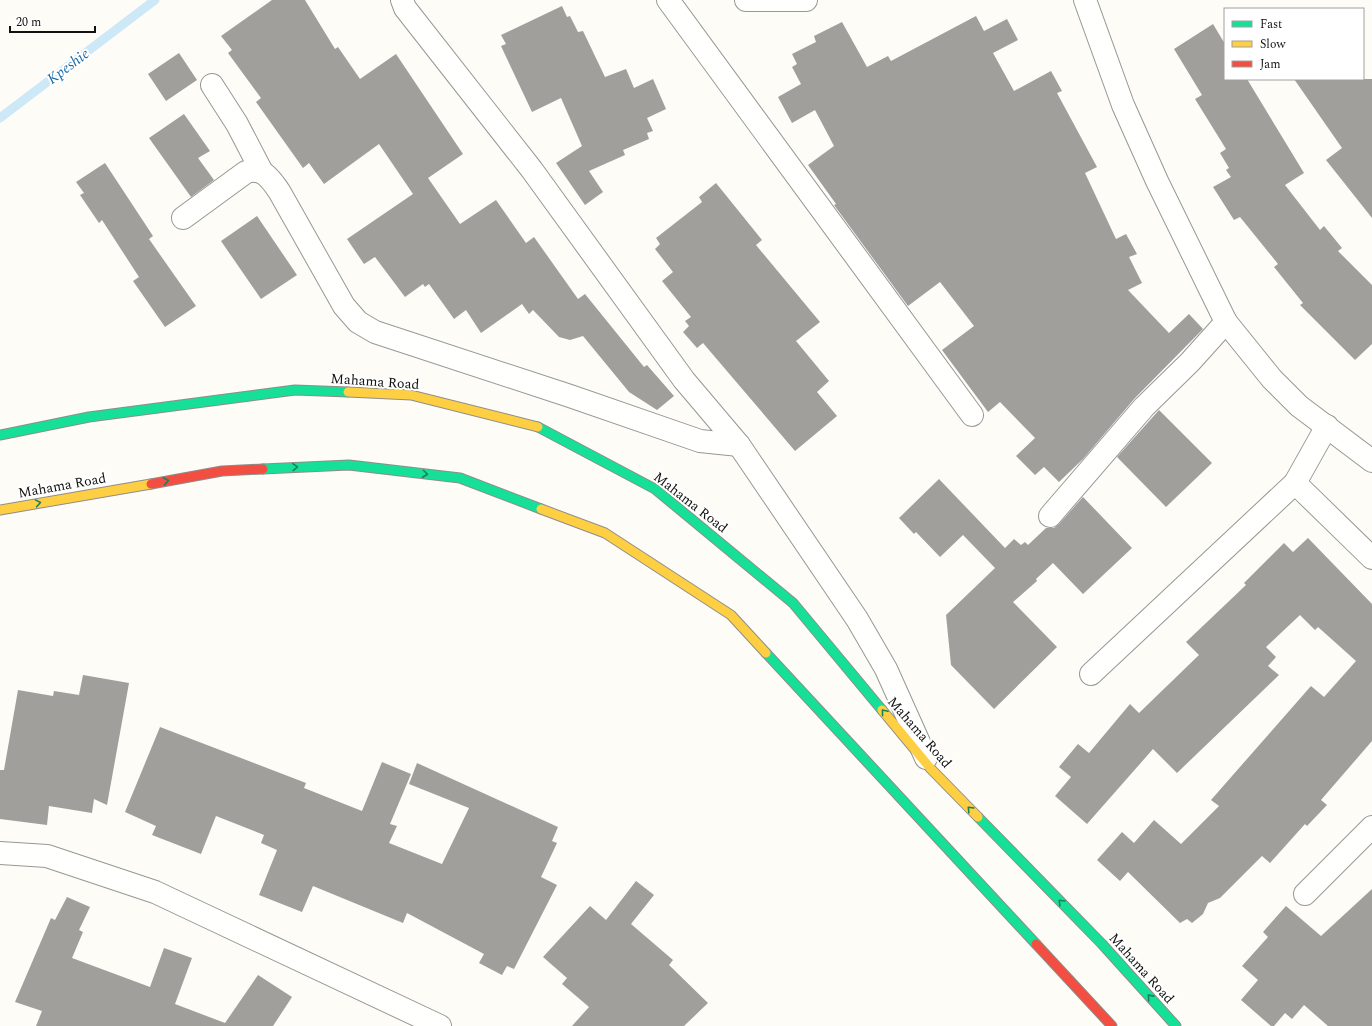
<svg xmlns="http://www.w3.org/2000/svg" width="1372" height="1026" font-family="Spectral,serif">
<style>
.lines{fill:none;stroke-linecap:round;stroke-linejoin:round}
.stream{stroke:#cde8f7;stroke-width:9}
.building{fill:#a19f9c}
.street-casing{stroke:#979795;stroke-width:24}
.fast-casing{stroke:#8e8d8b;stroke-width:11}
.slow-casing{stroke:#8e8d8b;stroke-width:11}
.jam-casing{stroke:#8e8d8b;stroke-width:11}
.street{stroke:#fffffe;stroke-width:22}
.fast{stroke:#16e098;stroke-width:9}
.slow{stroke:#ffcf43;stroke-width:9}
.jam{stroke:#f24e42;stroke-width:9}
.oneway{stroke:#14835b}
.labels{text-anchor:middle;stroke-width:4;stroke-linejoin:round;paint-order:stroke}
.street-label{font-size:14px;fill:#111;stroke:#fff}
.water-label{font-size:15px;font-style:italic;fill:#1768a6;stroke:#fff}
</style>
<rect width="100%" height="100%" fill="#fdfcf7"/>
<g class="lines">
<polyline class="stream" points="0,118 155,0"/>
</g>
<g class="building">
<polygon points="272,0 305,0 335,49 338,47 360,79 396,54 463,154 428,178 460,224 496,200 526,243 534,237 578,299 585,294 644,367 647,365 674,396 657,410 629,392 583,336 570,340 559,337 533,310 529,314 522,304 481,333 466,310 454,319 429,284 425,287 423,284 405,297 375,257 364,264 347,239 413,194 379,144 324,184 309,163 303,168 256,102 261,98 228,53 232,50 221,36"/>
<polygon points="562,6 567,17 570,16 578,32 583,31 605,77 626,69 634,88 653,79 666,109 647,118 653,131 647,133 649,139 623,150 625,155 589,171 603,192 585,205 556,163 582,146 561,98 532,112 501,46 506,44 501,35"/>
<polygon points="976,16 984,31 1007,19 1018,40 993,53 1014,91 1051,71 1062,91 1057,93 1097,167 1085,173 1116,239 1126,234 1137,254 1129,257 1142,283 1128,290 1169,333 1189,314 1203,329 1135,398 1083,459 1059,482 1044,467 1035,475 1016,456 1035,438 1000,402 988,412 942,350 974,326 940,282 908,306 834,205 836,204 808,165 834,146 815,110 792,123 778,97 801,84 792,67 797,64 792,54 816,42 814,36 842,22 867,67 888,56 891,61"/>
<polygon points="1213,24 1225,44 1225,79 1247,79 1304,173 1285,185 1320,230 1324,226 1342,248 1338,251 1372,285 1372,344 1355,360 1300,305 1303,303 1274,267 1278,264 1240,217 1234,220 1213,187 1231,177 1226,170 1229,168 1220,153 1226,149 1195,99 1202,95 1174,49"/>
<polygon points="179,53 197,80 166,101 148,74"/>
<polygon points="1294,79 1372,79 1372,218 1326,160 1342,148"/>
<polygon points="184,114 210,151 198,158 214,180 191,197 149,138"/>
<polygon points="105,163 153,236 149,239 196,306 165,327 133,281 139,277 102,220 99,223 80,195 84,193 76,182"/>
<polygon points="716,183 762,240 756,245 820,322 796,341 829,381 817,392 837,416 795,451 703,343 697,348 683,332 689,326 685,321 691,317 662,281 673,272 655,249 660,244 656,238 702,202 699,197"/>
<polygon points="257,216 297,275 261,299 221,241"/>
<polygon points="1159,410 1212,463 1166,507 1117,457"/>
<polygon points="939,479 1005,548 1014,539 1021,545 1025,542 1028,545 1046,528 1054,528 1059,524 1083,497 1132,548 1083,594 1053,563 1036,579 1037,581 1013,602 1057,647 994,709 951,665 946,615 995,568 963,535 940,557 916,532 914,534 899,518"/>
<polygon points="1308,538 1372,604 1372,741 1321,800 1327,805 1307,826 1305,824 1270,863 1262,856 1220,898 1208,903 1203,914 1192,923 1187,919 1180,923 1128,872 1120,881 1097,860 1122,832 1134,843 1154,820 1181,844 1219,806 1211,800 1311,686 1324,697 1356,661 1318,627 1315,630 1300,615 1266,647 1276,657 1268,666 1279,675 1177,773 1153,749 1087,824 1055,796 1071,777 1059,767 1078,744 1089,753 1130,704 1139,713 1199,655 1186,642 1246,585 1244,583 1284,543 1293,552"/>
<polygon points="83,675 129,683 107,805 94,799 92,813 49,806 47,825 0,819 0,770 4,770 18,690 53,696 54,691 79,695"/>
<polygon points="160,727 306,783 304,788 362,811 382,762 411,774 390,824 397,826 389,843 442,864 469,808 409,784 417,763 558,827 552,841 557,843 541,877 557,885 514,969 507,966 502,975 479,963 484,954 407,913 403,923 313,886 302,912 259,895 277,850 261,843 264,835 216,816 201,854 152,835 156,826 125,812"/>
<polygon points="636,881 654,895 631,924 673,960 669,965 708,1003 684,1026 572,1026 589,1007 562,984 567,978 543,957 590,906 606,920"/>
<polygon points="1372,889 1372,1026 1328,1026 1304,1005 1292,1019 1285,1013 1274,1026 1271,1026 1241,1000 1258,980 1242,966 1268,937 1263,932 1286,906 1321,936"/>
<polygon points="67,897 90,907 79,930 83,932 72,958 150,987 164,948 192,958 175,1004 225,1023 258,975 292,997 273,1026 36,1026 42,1011 15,1002 51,918 55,920"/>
</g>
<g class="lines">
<g class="street-casing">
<g id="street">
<polyline points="402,0 405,8 532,170 684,380 739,445 857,619 886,669 926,758"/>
<polyline points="668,0 972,415"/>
<polyline points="746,0 806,0"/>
<polyline points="1085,0 1123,105 1157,181 1226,322 1272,379 1299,406 1372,461"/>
<polyline points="212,85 237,124 262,172"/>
<path d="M183 218 246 172C263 167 270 178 279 191L344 306 358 322 375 332 570 396 700 441 739 445"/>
<polyline points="1295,483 1327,426"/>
<polyline points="1050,516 1144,407 1190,362 1226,322"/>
<polyline points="1091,674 1295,483 1372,558"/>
<polyline points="0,853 47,856 155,892 440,1026"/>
<polyline points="1305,894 1372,827"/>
</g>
</g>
<g class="fast-casing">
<g id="fast">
<polyline points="538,427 655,489 793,603 882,710"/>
<polyline points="0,435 89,417 295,390 348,392"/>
<polyline points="263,469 349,465 460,478 541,509"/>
<polyline points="766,653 1036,944"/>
<polyline points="978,817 1102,944 1176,1026"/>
</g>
</g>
<g class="slow-casing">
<g id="slow">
<polyline points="348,392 411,395 538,427"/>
<polyline points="541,509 605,533 731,615 766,653"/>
<polyline points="0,510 151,484"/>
<polyline points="882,710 931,769 978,817"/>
</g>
</g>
<g class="jam-casing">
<g id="jam">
<polyline points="151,484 222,471 263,469"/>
<polyline points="1036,944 1112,1026"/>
</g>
</g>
<use href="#street" class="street"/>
<use href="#fast" class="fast"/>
<use href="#slow" class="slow"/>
<use href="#jam" class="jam"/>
</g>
<defs><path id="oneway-chevron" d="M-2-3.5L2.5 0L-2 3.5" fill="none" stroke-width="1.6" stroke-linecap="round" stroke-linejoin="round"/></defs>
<g class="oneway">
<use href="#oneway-chevron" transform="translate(295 467) rotate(-3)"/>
<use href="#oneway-chevron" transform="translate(425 474) rotate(7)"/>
<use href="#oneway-chevron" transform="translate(166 481) rotate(-10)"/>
<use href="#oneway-chevron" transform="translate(38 503) rotate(-10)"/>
<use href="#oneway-chevron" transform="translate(884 712) rotate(-130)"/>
<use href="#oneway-chevron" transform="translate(970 809) rotate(-134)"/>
<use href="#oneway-chevron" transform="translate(1061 902) rotate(-134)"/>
<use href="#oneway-chevron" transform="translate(1150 997) rotate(-132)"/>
</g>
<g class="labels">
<g class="street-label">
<text transform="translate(375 381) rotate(4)" y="5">Mahama Road</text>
<text transform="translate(62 485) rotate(-10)" y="5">Mahama Road</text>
<text transform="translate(691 502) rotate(38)" y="5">Mahama Road</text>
<text transform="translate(920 732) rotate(49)" y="5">Mahama Road</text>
<text transform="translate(1142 968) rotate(48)" y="5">Mahama Road</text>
</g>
<g class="water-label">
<text transform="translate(68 66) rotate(-37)" y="5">Kpeshie</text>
</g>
</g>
<rect x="1224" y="8" width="140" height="72" fill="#ffffff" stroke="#a0a0a0"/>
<rect x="1232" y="21" width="20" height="6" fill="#16e098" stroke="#a0a0a0"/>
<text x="1260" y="28" font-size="12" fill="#111111">Fast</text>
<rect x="1232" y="41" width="20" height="6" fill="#ffcf43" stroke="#a0a0a0"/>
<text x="1260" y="48" font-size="12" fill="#111111">Slow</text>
<rect x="1232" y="61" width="20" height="6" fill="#f24e42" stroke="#a0a0a0"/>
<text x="1260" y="68" font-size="12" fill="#111111">Jam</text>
<path d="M10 26v6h85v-6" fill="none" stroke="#111111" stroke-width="2"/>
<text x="16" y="26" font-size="12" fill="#111111" stroke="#ffffff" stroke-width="3" paint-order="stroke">20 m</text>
</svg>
